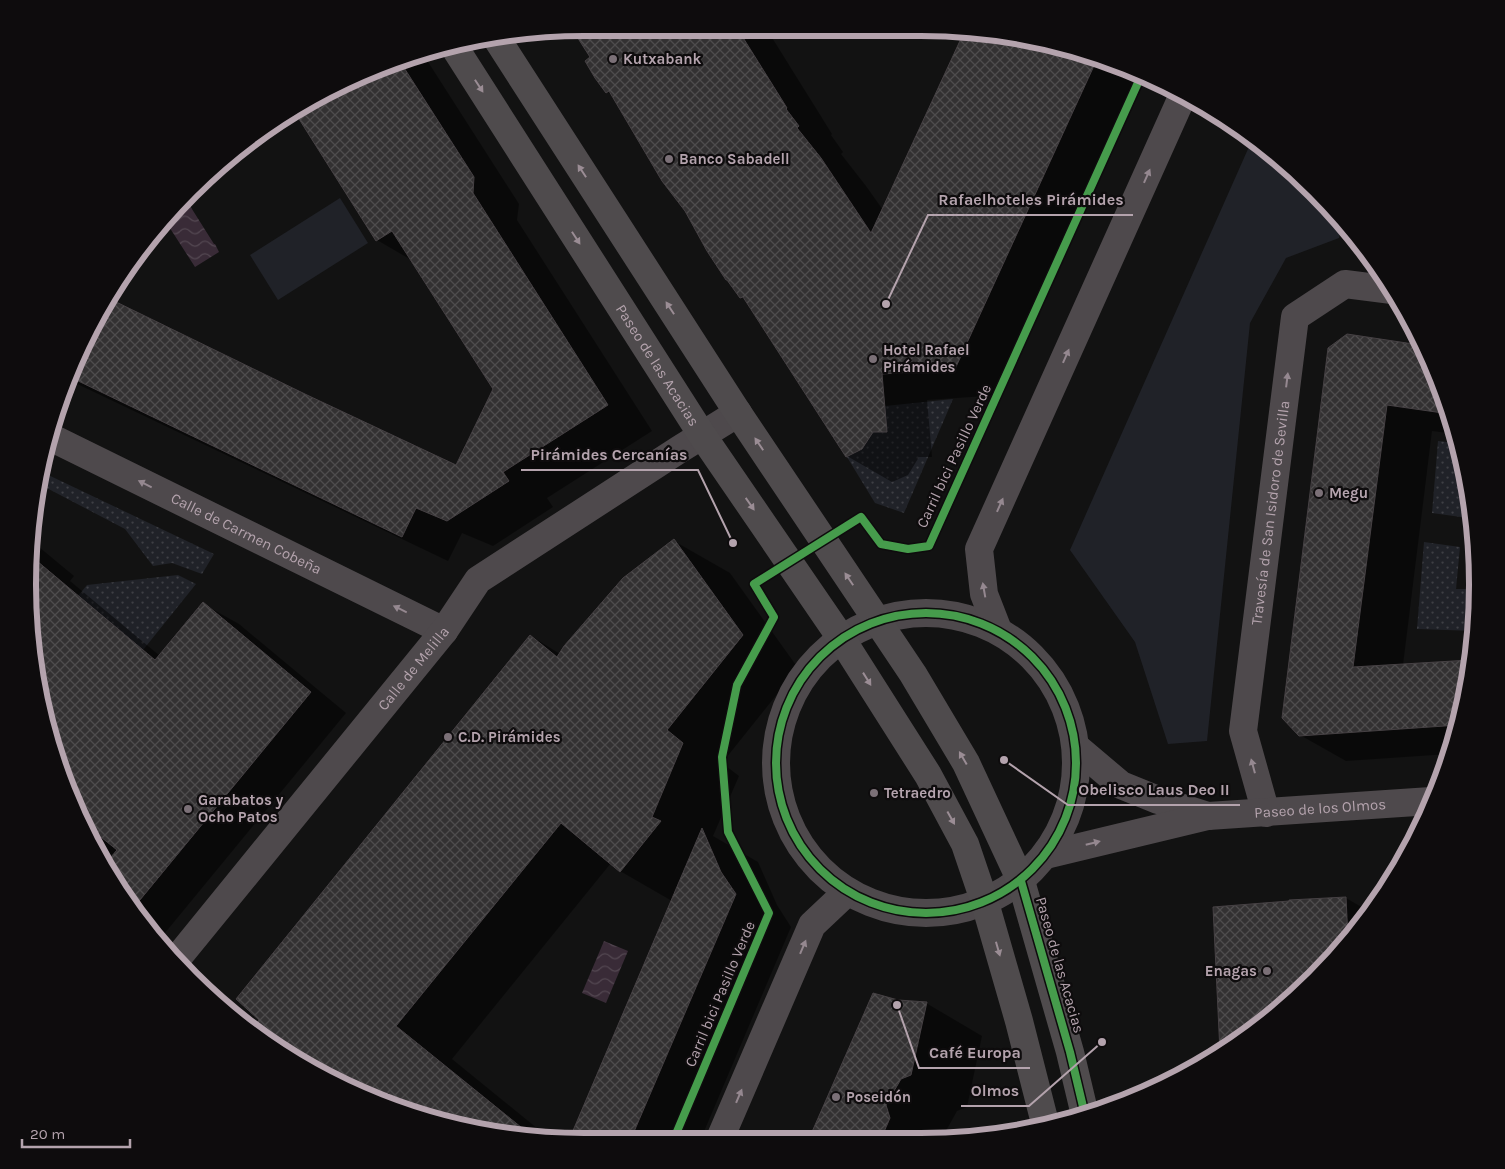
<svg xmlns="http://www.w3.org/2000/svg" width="1505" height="1169" font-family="Karla,sans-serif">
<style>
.grass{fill:url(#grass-dots)}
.park{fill:#202228}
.water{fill:url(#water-waves)}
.shadow{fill:#0007}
.building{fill:url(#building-cross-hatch);stroke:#464144}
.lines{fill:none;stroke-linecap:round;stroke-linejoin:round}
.minor{stroke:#4e494c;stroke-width:28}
.major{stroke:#4f4b4d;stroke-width:28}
.cycleway-casing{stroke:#0e0c0d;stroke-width:11}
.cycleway{stroke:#469c4c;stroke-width:8}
.oneway{fill:#9b8d95}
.oneway2{fill:#958890}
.poi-dot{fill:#7b7077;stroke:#0e0c0d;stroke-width:2}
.labels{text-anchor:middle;stroke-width:4.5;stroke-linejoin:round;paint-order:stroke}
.poi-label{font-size:15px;font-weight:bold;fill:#b4a3ad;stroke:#0e0c0d;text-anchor:start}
.street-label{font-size:15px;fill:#b4a3ad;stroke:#0e0c0d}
.rim{fill:none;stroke:#b4a3ad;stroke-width:6}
.leader{fill:none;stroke:#b4a3ad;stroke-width:2}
.callout-dot{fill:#b4a3ad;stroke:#0e0c0d;stroke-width:2}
.callout-label{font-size:16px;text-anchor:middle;font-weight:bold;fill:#b4a3ad;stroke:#0e0c0d;stroke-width:4.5;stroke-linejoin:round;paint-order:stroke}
</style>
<defs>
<pattern id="grass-dots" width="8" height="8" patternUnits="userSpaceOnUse" patternTransform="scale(1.25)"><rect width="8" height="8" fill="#202228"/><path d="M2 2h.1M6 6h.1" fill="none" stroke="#3e3f44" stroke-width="1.8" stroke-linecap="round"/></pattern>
<pattern id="water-waves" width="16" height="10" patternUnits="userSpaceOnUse" patternTransform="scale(1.25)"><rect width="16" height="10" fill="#392b37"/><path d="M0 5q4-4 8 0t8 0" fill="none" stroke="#534751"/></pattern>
<pattern id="building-cross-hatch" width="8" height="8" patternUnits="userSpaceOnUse" patternTransform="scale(1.25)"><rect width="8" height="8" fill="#333132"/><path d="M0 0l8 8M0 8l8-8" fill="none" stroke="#4e4c4d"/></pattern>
</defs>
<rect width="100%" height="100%" fill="#121212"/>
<g class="grass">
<polygon points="953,399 904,513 875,503 847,457 853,450 857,451 862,449 866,444 865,438 855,431 887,432 885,406"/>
<polygon points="1438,441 1457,443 1470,499 1468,518 1432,513"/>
<polygon points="42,472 214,554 202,574 172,563 153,566 125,529 41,485"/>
<polygon points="1424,542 1460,547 1456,589 1475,589 1476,621 1475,631 1417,629"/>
<polygon points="178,575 196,584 143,650 78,596 87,585"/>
</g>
<g class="park">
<polygon points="1252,140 1288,166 1342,221 1339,238 1286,258 1250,323 1207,741 1168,744 1135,642 1070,550"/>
<polygon points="340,198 368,243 278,300 250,255"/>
</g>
<g class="water">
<polygon points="185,198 214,244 215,244 219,252 195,267 166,222"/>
<polygon points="604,941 628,951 606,1003 582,993"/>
</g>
<g class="shadow">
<polygon points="584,28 766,28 832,134 831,135 843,152 841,154 866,186 883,210 966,31 1100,57 1146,78 1001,395 927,400 932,457 919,457 908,475 892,482 847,456 747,301 741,297 612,94 607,92 592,58 574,29"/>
<polygon points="423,54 519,204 517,220 652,431 547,498 553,507 493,546 462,533 448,561 71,381 102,306 307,396 456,467 495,388 413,261 377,240 306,102"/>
<polygon points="1347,336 1421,346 1448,405 1455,434 1432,431 1403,665 1470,661 1459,728 1449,754 1346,761 1300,735"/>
<polygon points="674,541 730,573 798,668 722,763 739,776 713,836 758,862 777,905 791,927 700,1141 584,1141 672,901 620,871 611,863 452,1059 549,1138 476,1131 371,1099 275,1047 253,1029 531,636 560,654"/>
<polygon points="33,542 74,576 70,581 160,656 203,604 239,624 346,713 160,939 102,863 47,729 28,585"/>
<polygon points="1346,898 1370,912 1363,923 1288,1003 1221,1051"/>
<polygon points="898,1002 926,1003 982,1036 967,1107 957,1111 942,1138 943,1140 810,1141"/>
</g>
<g class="building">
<polygon points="584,28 737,28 787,108 786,109 799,126 797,128 821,158 871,233 965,30 1098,57 955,369 882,374 887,432 873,432 862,449 846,457 743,297 740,298 727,280 726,280 707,251 685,211 662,181 609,91 606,93 595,78 585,61 590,57 572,29"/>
<polygon points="401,63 474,177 473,193 608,405 503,472 509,481 447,521 416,508 402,537 72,378 102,306 108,298 307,395 456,465 493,389 392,231 376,241 294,111 306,102"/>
<polygon points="1347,334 1420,345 1448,405 1450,414 1387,405 1353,667 1470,660 1459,725 1299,736 1282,718 1328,348"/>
<polygon points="674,539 743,635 667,730 683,743 652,817 661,821 620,872 561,823 396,1026 532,1136 476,1131 411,1111 388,1092 380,1102 371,1099 275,1047 252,1029 259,1020 236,999 530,635 557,657 564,646 623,578"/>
<polygon points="31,556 155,660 203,602 311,692 135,906 104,865 117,850 86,825 47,729 28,585"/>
<polygon points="702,828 721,872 736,894 630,1141 584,1142 569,1140"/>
<polygon points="1346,897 1348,939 1288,1003 1220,1052 1213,907 1289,901 1289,900"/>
<polygon points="873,993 898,1000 927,1002 911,1075 901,1079 886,1105 890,1118 880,1141 808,1141"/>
</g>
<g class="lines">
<g class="minor">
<path id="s1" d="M48 436 444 631"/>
<circle cx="926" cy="763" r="150"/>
<polyline points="998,630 984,594 979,549 1183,95"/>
<polyline points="1076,747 1121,785 1158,800 1208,816"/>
<path id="s2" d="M1266 813 1243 731 1295 317 1345 284 1392 290"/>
<path id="s3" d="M1046 855 1208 816 1431 801"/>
<path id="s4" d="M176 960 444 631 478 580 680 449 738 413"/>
<polyline points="719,1141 812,925 847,892"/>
</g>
<g class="major">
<polyline points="497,39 738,413 913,674 966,763 1021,881 1070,1052 1085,1115"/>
<path id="s5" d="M453 45 702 435 841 638 928 775 965 844 985 903 1019 1021 1045 1123"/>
</g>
<g class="cycleway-casing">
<g id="cycleway">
<circle cx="926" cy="763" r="150"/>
<polyline points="1021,881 1070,1052 1085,1115"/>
<polyline points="673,1141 769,913 728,832 722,757 737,685 774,617 754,584 861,517 881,544 908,549 929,546 1141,76"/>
</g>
</g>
<use href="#cycleway" class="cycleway"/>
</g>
<defs><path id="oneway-solid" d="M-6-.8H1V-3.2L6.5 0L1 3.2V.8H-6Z" transform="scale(1.25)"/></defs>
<g class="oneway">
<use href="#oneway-solid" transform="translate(479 86) rotate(57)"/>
<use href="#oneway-solid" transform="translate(582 171) rotate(-123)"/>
<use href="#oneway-solid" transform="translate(576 238) rotate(57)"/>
<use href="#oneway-solid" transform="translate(670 308) rotate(-123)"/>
<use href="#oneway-solid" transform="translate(759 444) rotate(-124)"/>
<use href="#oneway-solid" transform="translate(750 504) rotate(55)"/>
<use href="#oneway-solid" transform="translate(849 579) rotate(-124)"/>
<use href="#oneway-solid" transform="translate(867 679) rotate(58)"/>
<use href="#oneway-solid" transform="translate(963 758) rotate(-120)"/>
<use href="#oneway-solid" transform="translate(951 818) rotate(61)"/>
<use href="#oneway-solid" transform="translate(998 949) rotate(74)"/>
</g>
<g class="oneway2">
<use href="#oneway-solid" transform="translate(1147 176) rotate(-66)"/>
<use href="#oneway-solid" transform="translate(1066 356) rotate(-66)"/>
<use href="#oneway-solid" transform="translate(1287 380) rotate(-83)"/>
<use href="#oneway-solid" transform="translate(145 484) rotate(-153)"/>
<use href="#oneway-solid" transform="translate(1000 505) rotate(-66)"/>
<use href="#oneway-solid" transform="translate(984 590) rotate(-100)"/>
<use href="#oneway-solid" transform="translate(400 609) rotate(-154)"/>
<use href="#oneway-solid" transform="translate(1253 766) rotate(-105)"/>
<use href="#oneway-solid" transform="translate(1093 843) rotate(-14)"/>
<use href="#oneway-solid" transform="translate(803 947) rotate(-67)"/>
<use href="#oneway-solid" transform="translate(739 1096) rotate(-67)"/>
</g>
<g class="poi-dot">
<circle cx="613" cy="59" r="5"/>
<circle cx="669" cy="159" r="5"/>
<circle cx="873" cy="359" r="5"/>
<circle cx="1319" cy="493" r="5"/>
<circle cx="448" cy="737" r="5"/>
<circle cx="874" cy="793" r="5"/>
<circle cx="188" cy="809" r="5"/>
<circle cx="1267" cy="971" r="5"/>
<circle cx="836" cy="1097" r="5"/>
</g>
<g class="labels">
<g class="poi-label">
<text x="623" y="64">Kutxabank</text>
<text x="679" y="164">Banco Sabadell</text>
<text x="883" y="355">Hotel Rafael<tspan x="883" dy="17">Pirámides</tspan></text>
<text x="1329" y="498">Megu</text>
<text x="458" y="742">C.D. Pirámides</text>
<text x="884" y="798">Tetraedro</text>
<text x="198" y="805">Garabatos y<tspan x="198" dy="17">Ocho Patos</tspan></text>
<text x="1257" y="976" text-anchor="end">Enagas</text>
<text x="846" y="1102">Poseidón</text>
</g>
<g class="street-label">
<text dy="5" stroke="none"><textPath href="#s5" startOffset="380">Paseo de las Acacias</textPath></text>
<text transform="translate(954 456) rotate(-65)" y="5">Carril bici Pasillo Verde</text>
<text dy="5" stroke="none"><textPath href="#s2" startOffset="305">Travesía de San Isidoro de Sevilla</textPath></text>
<text dy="5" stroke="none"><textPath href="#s1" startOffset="221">Calle de Carmen Cobeña</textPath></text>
<text dy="5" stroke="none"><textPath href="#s4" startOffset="376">Calle de Melilla</textPath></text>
<text dy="5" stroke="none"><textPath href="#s3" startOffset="279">Paseo de los Olmos</textPath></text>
<text transform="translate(1060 965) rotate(74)" y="5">Paseo de las Acacias</text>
<text transform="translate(720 994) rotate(-67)" y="5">Carril bici Pasillo Verde</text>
</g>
</g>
<path d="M0 0H1505V1169H0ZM584 36H921A548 548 0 0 1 1469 584V585A548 548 0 0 1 921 1133H584A548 548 0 0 1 36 585V584A548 548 0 0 1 584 36Z" fill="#0e0c0d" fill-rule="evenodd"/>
<path class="rim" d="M584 36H921A548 548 0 0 1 1469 584V585A548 548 0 0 1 921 1133H584A548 548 0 0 1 36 585V584A548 548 0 0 1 584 36Z"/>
<path class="leader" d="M886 304L928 215H1133M733 543L698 470H521M1004 760L1068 805H1240M897 1005L919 1068H1030M1102 1042L1029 1106H961"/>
<g class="callout-dot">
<circle cx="886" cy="304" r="5"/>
<circle cx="733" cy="543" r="5"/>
<circle cx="1004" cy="760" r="5"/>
<circle cx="897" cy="1005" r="5"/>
<circle cx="1102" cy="1042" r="5"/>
</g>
<g class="callout-label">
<text x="1031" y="205">Rafaelhoteles Pirámides</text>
<text x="609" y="460">Pirámides Cercanías</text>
<text x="1154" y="795">Obelisco Laus Deo II</text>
<text x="975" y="1058">Café Europa</text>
<text x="995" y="1096">Olmos</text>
</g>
<path d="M22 1139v8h108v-8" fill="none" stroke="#b4a3ad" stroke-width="2.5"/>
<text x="30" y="1139" font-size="15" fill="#b4a3ad" stroke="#0e0c0d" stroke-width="4" paint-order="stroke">20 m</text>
</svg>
